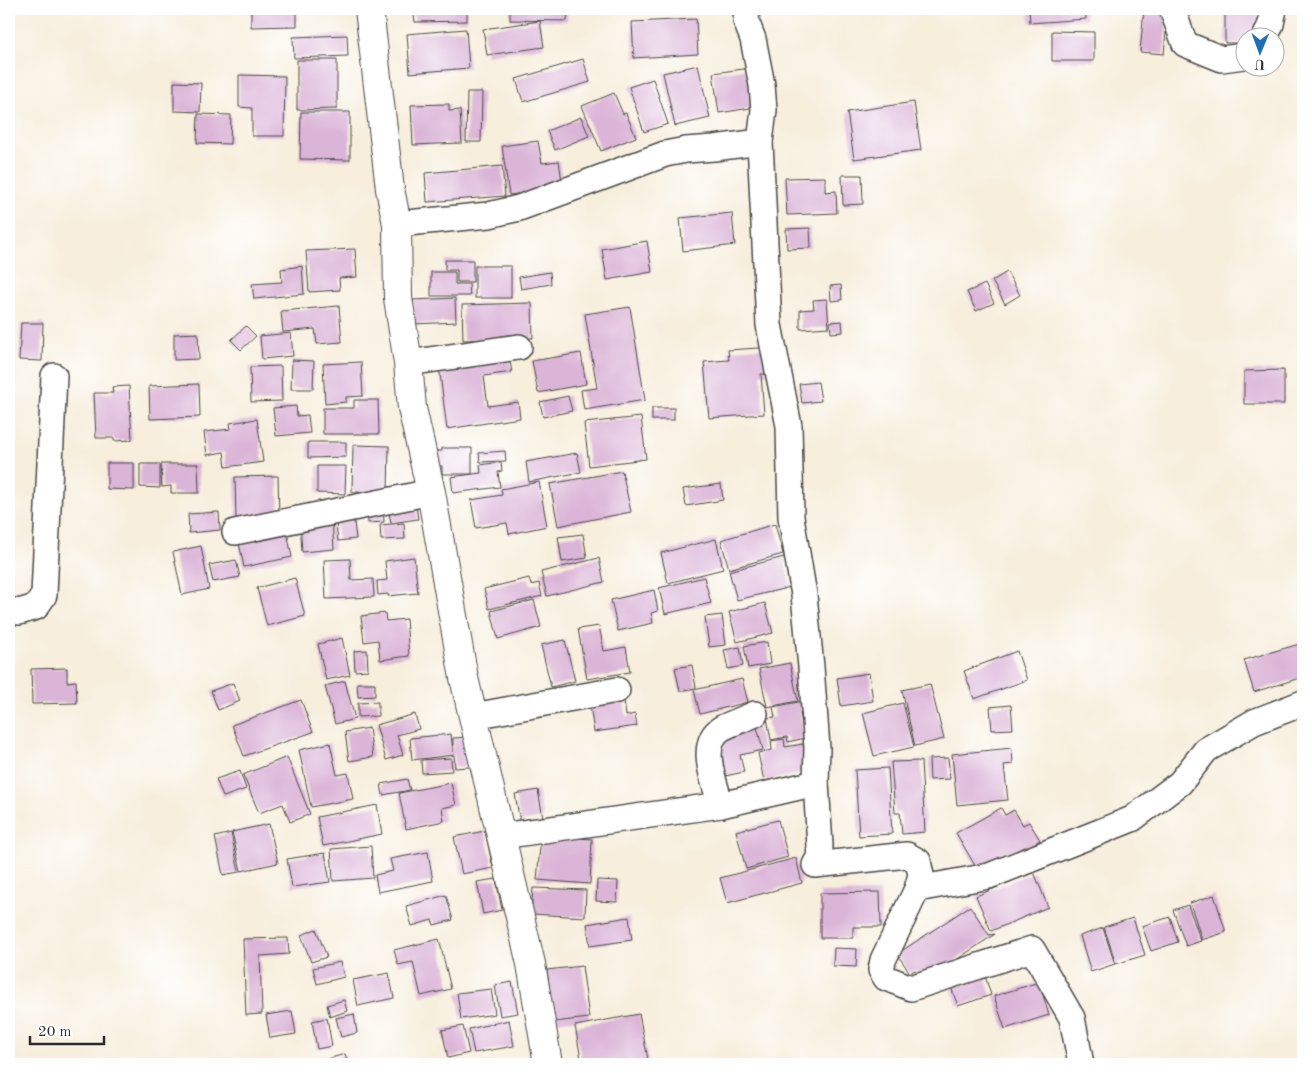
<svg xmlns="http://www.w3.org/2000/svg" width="1312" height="1073" font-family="'Old Standard TT',serif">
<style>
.building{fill:#dbb5d8}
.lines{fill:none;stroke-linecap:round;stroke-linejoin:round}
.minor-casing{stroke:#4a4846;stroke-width:28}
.tertiary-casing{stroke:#4a4846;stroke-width:30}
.minor{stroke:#fff;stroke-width:25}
.tertiary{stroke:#fff;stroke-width:28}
</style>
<rect width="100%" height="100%" fill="#fff"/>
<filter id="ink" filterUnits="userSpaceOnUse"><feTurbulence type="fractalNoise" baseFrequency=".02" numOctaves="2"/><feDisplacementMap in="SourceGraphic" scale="10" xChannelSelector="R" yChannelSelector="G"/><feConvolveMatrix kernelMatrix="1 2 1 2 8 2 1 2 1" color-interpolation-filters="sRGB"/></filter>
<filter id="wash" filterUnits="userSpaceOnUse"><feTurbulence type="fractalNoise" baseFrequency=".0096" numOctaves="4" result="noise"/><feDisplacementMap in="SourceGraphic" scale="20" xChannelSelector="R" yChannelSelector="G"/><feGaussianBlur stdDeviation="1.12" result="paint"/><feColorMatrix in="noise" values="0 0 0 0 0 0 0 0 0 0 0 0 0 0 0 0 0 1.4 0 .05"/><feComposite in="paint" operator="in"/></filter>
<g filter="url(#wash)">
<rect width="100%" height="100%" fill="#f7eedc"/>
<g id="blocks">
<g class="building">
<polygon points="251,9 297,9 297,26 251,27"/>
<polygon points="413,9 467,9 467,21 415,22"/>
<polygon points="510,9 568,9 567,21 510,20"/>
<polygon points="1029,9 1085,9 1086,19 1030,23"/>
<polygon points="1144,9 1168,9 1164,54 1140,52"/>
<polygon points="1225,9 1258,9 1258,38 1244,38 1244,43 1225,43"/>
<polygon points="696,19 698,54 634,58 632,22"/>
<polygon points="540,21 544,47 487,55 483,29"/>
<polygon points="466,29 469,68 410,73 407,34"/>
<polygon points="1052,31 1094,32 1094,61 1052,61"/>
<polygon points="347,35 348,56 294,58 293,37"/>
<polygon points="583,59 590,82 523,102 516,79"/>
<polygon points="297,60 337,60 337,109 297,110"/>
<polygon points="698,65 710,118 675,126 663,73"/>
<polygon points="751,68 757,107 719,113 713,73"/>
<polygon points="239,75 285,76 284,136 252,136 252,108 239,107"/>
<polygon points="653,79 668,124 644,132 629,87"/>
<polygon points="174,82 201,83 200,112 174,111"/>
<polygon points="467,92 482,92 481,142 466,142"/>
<polygon points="614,93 623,114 626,113 636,137 601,151 582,106"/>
<polygon points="914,102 921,150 854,159 847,112"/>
<polygon points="449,104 449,111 460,110 462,143 413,145 411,105"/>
<polygon points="301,112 350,112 350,160 300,159"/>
<polygon points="198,114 231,115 230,144 197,143"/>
<polygon points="581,117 589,136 555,150 547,131"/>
<polygon points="538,141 542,163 559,161 563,188 509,195 502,146"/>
<polygon points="502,166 505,196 427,202 425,173"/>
<polygon points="842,175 862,175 863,204 843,205"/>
<polygon points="825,177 825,192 836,191 837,213 787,215 785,178"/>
<polygon points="732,213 735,245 683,251 680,218"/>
<polygon points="810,228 811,248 787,249 786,229"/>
<polygon points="647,241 652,272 607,280 602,249"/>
<polygon points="355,249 357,277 339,278 340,290 309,292 306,251"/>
<polygon points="445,260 473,260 473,282 457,282 457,270 445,270"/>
<polygon points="302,266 304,294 254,299 252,284 282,282 281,269"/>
<rect x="475" y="266" width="36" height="32"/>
<polygon points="431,272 455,272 455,284 469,284 470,296 431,296"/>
<polygon points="550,272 551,284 521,289 519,277"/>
<polygon points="1007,272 1020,295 1005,304 992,281"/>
<polygon points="985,284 994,303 976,311 967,292"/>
<polygon points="841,285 842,300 831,301 830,286"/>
<polygon points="455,298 456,322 414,324 413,300"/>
<polygon points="827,299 829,327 800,329 800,310 814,309 813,300"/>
<polygon points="532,303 533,338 463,340 462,305"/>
<polygon points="339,306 342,342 317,344 315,329 283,332 281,311"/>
<polygon points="630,307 645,400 584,410 581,390 597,388 585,314"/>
<polygon points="842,321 843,332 831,333 830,322"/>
<polygon points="21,323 43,323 42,361 19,360"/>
<polygon points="246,326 256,336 241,350 231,340"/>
<polygon points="198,333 199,359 174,360 174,334"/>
<polygon points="291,333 293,356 262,359 260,336"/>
<polygon points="758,348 766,348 768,374 761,374 764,414 709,418 704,362 729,360 728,350"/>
<polygon points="581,353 586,384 538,393 532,361"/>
<polygon points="509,357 512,372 484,376 488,406 518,402 520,418 447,429 439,366"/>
<polygon points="292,360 314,361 313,389 291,389"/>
<polygon points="361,362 363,396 346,397 346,402 325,404 323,364"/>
<polygon points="281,366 282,401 251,402 250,367"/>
<polygon points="1284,370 1284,404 1244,404 1244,371"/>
<polygon points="818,382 821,401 802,403 799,384"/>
<polygon points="199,384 200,417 150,419 149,386"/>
<polygon points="129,386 132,440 114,441 114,438 96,438 94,393 113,393 112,387"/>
<polygon points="568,396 572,411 543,417 540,402"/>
<polygon points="354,400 378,400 379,434 323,434 323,408 354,408"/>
<polygon points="296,406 297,416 308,415 310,433 276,436 273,408"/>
<rect x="652" y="408" width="22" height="12"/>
<polygon points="641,417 646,459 589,466 584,423"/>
<polygon points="257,419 263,462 226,467 224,452 207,455 204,432 231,429 230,423"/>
<polygon points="308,442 346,442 346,457 308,458"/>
<polygon points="353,445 389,446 388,493 352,492"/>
<polygon points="442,448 472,448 472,474 442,474 442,466 437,466 437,451 442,451"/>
<polygon points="505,451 506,461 480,462 479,453"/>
<polygon points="577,453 581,472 529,482 526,462"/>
<polygon points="501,462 502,471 498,472 500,487 453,493 451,477 481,473 480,465"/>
<polygon points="107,463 134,463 134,490 107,489"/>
<polygon points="140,464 160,464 160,488 140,487"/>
<polygon points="161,464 198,464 199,493 171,493 171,486 162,487"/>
<polygon points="317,466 346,466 345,494 317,493"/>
<polygon points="622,471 631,512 558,526 550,484"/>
<polygon points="278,476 279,518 236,519 235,477"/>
<polygon points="539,482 547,526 509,534 507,523 476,528 471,500 502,495 501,489"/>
<polygon points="721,484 723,500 686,506 683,489"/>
<polygon points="415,499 418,519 391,523 387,503"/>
<polygon points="367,507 383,507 384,522 368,523"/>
<polygon points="219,512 220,530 189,533 188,514"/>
<polygon points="353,513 356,539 338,541 335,515"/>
<polygon points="332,519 334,549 302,552 300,521"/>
<polygon points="404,523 405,539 381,540 380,525"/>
<polygon points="775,524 783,554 729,569 721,540"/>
<polygon points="286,527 292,557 244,567 238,538"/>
<polygon points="583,534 587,558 562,562 558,537"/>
<polygon points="716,539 723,569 668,583 661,553"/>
<polygon points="201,546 209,589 182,595 173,552"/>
<polygon points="414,557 418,593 388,596 388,594 378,595 377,581 387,580 385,561"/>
<polygon points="784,557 791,587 737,600 729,571"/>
<polygon points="599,558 604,582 547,596 541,572"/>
<polygon points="350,559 351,580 373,579 374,597 326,599 324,560"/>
<polygon points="236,560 240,577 213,582 209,565"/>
<polygon points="704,577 711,603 665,614 659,588"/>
<polygon points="295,578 305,616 267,626 257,588"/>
<polygon points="529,578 531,585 539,583 542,596 489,609 484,589"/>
<polygon points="654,590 658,611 651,613 653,623 618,631 611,600"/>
<polygon points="534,600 541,627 498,639 491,611"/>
<polygon points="765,603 773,633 737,642 729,612"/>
<polygon points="385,613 386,621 406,619 409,656 380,660 378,640 364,642 361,616"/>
<polygon points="722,615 726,645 709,647 705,617"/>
<polygon points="599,626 604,651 626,647 630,672 587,679 578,629"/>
<polygon points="342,638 350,675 326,680 318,644"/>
<polygon points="565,640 575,681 551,687 541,645"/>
<polygon points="767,642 770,664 748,668 744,646"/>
<polygon points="1303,643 1303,677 1254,692 1244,660"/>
<polygon points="740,647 743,666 728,669 724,650"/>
<polygon points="367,650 368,670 355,671 354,651"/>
<polygon points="1017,651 1027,680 974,699 964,671"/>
<polygon points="790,663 798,701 767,707 759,669"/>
<polygon points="692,665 696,688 680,691 675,668"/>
<polygon points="67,668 67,682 76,681 77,703 32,704 31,669"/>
<polygon points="869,673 873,701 841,706 837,678"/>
<polygon points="742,679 748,702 700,714 694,690"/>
<polygon points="345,681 355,719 335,724 325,686"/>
<polygon points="233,683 240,701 218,710 211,691"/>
<polygon points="357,683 375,683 375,696 358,697"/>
<polygon points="930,684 944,739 915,746 902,690"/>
<polygon points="301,700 313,732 244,756 232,725"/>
<polygon points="624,700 626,716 635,714 637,726 594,732 590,705"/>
<polygon points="804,701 806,712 800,713 805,738 788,742 787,737 771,740 767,718 775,717 773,707"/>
<polygon points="378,702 378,716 358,717 358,703"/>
<polygon points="903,703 914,747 874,756 863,713"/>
<polygon points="1011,705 1013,729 992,730 990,707"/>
<polygon points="415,714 419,729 397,735 403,755 386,760 376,725"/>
<polygon points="757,727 763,750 740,755 744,772 725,776 715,737"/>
<polygon points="369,728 373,757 349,761 345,732"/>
<polygon points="451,734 453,752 453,738 468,737 470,767 455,768 454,755 412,760 410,738"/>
<polygon points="784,739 785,747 803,744 809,772 764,781 758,753 772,750 771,741"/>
<polygon points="330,743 337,775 348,773 353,799 311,807 299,750"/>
<polygon points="1012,748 1013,764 1004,765 1008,800 957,805 952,754"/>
<polygon points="287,757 310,814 290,822 283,804 259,813 243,775"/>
<polygon points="451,758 452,771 422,773 421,760"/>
<polygon points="948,758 950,779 930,780 929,759"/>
<polygon points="921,761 925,832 902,834 900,813 895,813 891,762"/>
<polygon points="888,768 892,834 859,836 855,770"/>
<polygon points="240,771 246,789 223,797 216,779"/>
<polygon points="407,779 410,790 383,795 381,784"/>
<polygon points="451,783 456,805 442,808 444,821 406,829 399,793"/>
<polygon points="538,790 543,818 520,822 515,794"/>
<polygon points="377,805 382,834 323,846 317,817"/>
<polygon points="1001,808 1005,815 1014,810 1023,825 1029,822 1040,840 980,874 956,833"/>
<polygon points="778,820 788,857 746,869 736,831"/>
<polygon points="269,824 278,863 241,871 232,832"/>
<polygon points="485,831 493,868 462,874 454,837"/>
<polygon points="231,833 239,872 223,875 215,837"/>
<polygon points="541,836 592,839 590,884 537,880"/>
<polygon points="371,846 373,878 333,881 331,849"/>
<polygon points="428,852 433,881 378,892 375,875 393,871 390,859"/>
<polygon points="325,853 330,882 292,887 287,859"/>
<polygon points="796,858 802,883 727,903 720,878"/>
<polygon points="1034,872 1048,907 991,931 976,896"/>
<polygon points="496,879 502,910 483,914 477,882"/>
<polygon points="597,880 618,881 617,902 596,901"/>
<polygon points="533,888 586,890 585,917 531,914"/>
<polygon points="880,892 881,927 853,927 853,938 820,938 820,893"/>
<polygon points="446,895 453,920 434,925 432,920 412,926 406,906"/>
<polygon points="1214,895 1226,932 1202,940 1190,903"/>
<polygon points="1188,905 1201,941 1186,946 1173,910"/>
<polygon points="970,906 989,935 995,934 923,982 915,970 910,973 897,954"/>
<polygon points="629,917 632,940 590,946 587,924"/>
<polygon points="1170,917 1178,942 1151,951 1142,926"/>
<polygon points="1133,918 1145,955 1116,964 1104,927"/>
<polygon points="1103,928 1115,964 1091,972 1080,936"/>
<polygon points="316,929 327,957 311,962 301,935"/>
<polygon points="288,938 289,954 260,956 262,1014 246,1015 243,939"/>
<polygon points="439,939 451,989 421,996 413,962 398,965 394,950"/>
<polygon points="834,948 857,949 856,967 833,966"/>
<polygon points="340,962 344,977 317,984 313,968"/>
<polygon points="582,966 589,1018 554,1022 547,970"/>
<polygon points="389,973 394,998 358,1006 353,980"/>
<polygon points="985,976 991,995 958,1006 951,987"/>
<polygon points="512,982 518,1013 500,1016 495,985"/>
<polygon points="1039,982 1049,1015 1005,1029 994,996"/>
<polygon points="491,989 495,1014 461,1019 457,993"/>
<polygon points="344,1000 347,1011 330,1017 327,1005"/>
<polygon points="292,1011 296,1034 270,1038 266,1015"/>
<polygon points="354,1014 357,1033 341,1037 336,1018"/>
<polygon points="639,1014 649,1064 582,1064 575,1026"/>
<polygon points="327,1018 332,1046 317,1049 312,1021"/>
<polygon points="509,1020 514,1046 474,1053 469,1029"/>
<polygon points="463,1026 469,1053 448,1058 442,1030"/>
<polygon points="345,1054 348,1064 310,1064"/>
<polygon points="516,1061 517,1064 498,1064 498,1063"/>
</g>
</g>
</g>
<g filter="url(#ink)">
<use href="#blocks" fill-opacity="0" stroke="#4a4846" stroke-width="1"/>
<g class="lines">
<g class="minor-casing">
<g id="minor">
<polyline points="747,9 746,21 753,39 762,85 764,110 760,142 769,325 789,426 791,517 804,595 811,667 817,748 816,783 820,846 819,858 815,865 907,855 918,861 921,875 917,889 883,960 881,970 886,978 911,988 1032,949 1072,1018 1081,1064"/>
<polyline points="1172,9 1185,44 1222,59 1244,56"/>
<polyline points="1265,38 1271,24 1274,9"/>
<polyline points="397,224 489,215 519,208 665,154 686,150 714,148 760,142"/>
<polyline points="408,363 519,347"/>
<polyline points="235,532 431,492"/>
<polyline points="9,610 19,612 36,607 44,595 54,376"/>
<polyline points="473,716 617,690"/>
<path d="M721 805C715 784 697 743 722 728 732 723 744 719 755 714"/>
<polyline points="501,836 721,805 816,783"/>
<polyline points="917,889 989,876 1132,819 1180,783 1206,750 1254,722 1303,703"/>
</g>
</g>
<g class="tertiary-casing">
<polyline id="tertiary" points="369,9 390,189 397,224 398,298 408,363 412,408 431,492 464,678 531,964 548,1064"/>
</g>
<use href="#minor" class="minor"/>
<use href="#tertiary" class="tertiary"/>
</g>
</g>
<rect width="1312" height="1073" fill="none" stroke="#fff" stroke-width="30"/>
<g transform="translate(1260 52) rotate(181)"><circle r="24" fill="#ffffff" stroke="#aaaaaa"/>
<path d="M0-4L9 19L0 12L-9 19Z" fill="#1f6fb2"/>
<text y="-8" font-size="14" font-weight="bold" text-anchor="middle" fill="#2b2b2b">U</text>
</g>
<path d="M30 1036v8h74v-8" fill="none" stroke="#2b2b2b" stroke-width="2.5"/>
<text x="38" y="1036" font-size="15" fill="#2b2b2b" stroke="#ffffff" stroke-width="4" paint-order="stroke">20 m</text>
</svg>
